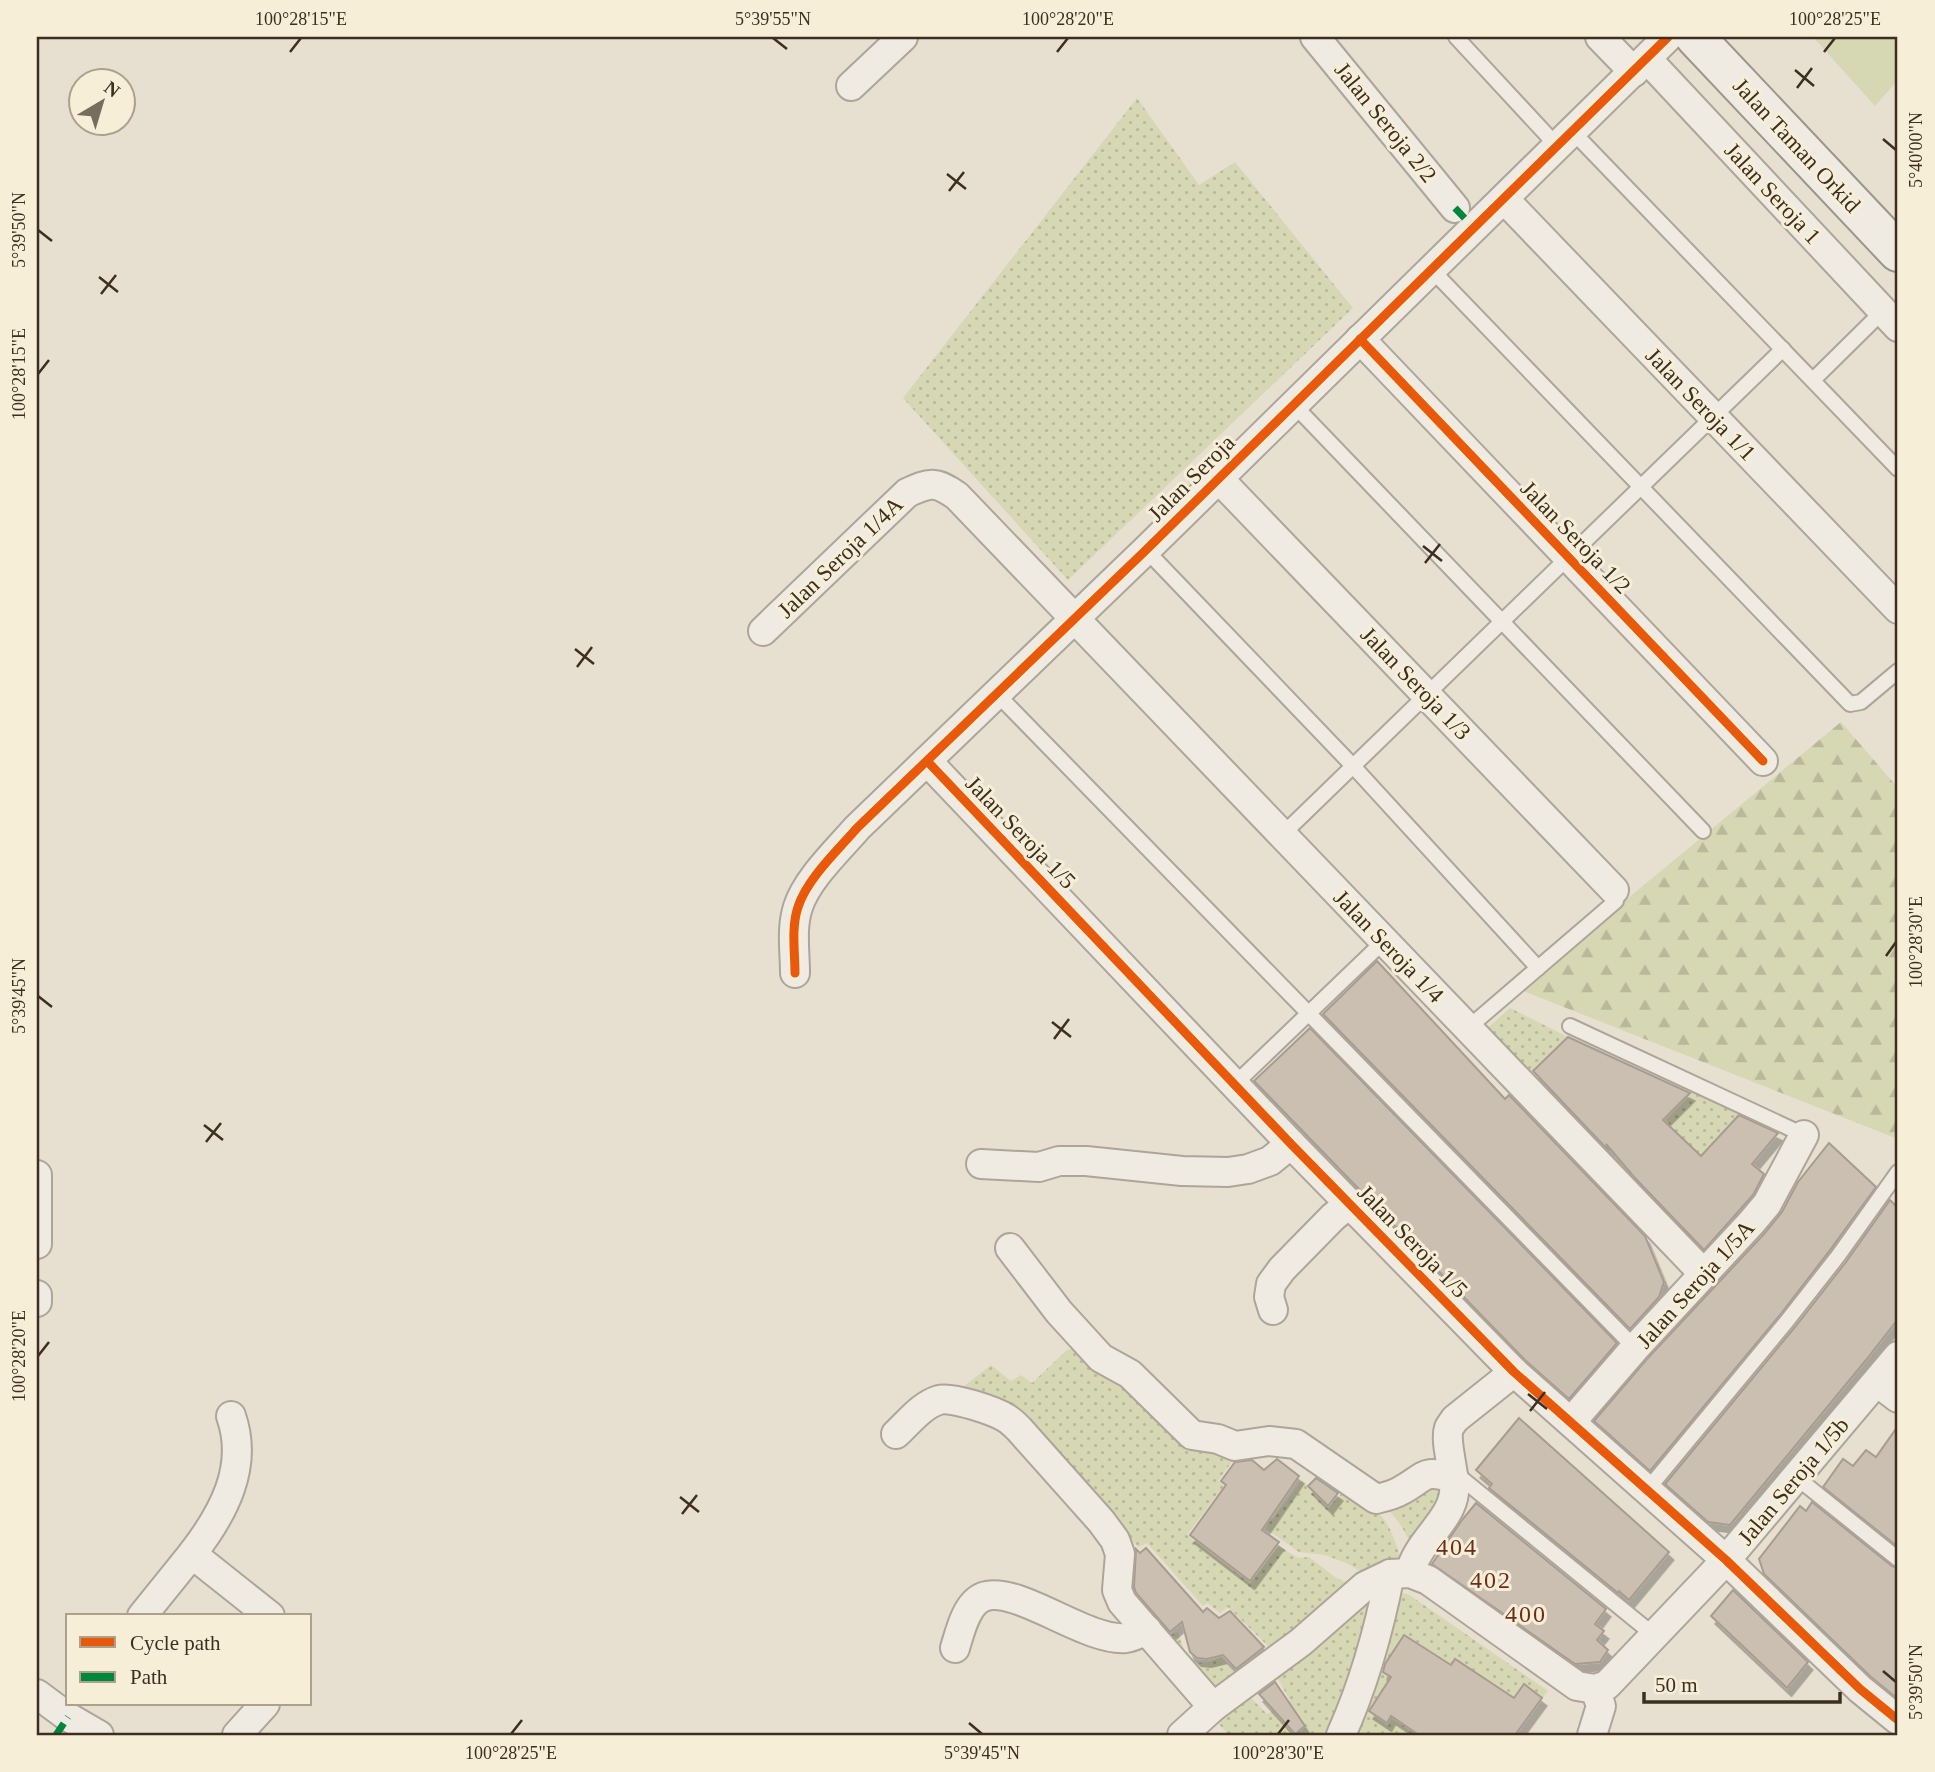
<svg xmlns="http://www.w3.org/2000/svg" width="1935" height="1772" font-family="'Times New Roman',serif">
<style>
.grass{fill:url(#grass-dots)}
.forest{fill:url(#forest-firs)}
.garden{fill:#d6d7b3}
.building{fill:#cbbfb2;stroke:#a89c90;stroke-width:2;filter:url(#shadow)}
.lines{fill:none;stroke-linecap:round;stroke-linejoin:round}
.lane-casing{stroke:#ada599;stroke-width:18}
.street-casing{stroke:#ada599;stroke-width:32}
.secondary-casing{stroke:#9c958a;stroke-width:42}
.lane{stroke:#efebe3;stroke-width:14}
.street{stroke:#efebe3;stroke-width:28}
.secondary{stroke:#efebe3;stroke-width:38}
.quiet{stroke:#00873e;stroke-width:7;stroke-dasharray:14 7;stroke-linecap:butt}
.cycleway-casing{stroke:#f7eed8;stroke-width:13}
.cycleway{stroke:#e8590c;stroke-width:9}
.ticks{fill:none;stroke:#3d2e20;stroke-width:2.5}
.labels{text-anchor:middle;stroke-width:6;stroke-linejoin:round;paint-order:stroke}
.street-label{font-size:23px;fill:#3d2e20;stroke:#f7eed8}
.neighbourhood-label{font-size:24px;letter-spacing:2px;fill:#6b2e1e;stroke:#f7eed8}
.neatline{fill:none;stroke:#3d2e20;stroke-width:2.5}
.ticks-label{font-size:18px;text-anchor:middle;fill:#3d2e20}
</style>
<defs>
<pattern id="grass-dots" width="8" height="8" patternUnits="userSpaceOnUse" patternTransform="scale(1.75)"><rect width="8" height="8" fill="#d6d7b3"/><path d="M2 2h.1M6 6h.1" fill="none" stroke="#b9b99a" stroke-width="1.8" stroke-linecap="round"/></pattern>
<pattern id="forest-firs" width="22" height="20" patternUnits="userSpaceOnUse" patternTransform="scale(1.75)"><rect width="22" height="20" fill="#d6d7b3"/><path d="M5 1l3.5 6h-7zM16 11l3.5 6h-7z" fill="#b9b99a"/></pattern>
<filter id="shadow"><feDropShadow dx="4.5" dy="8" stdDeviation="0" flood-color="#0004"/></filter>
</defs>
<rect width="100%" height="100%" fill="#e7e0d1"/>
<g class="grass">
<polygon points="1137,98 1199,185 1235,162 1353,308 1068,580 903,398"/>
<polygon points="1510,1008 1568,1037 1529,1075 1484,1031"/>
<polygon points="1691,1092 1742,1112 1701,1156 1663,1120"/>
<path d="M1078 1347 1239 1452 1218 1481 1273 1519 1302 1480 1328 1508 1343 1492C1352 1496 1364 1500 1372 1507 1390 1520 1397 1545 1402 1565L1365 1574 1346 1563 1325 1555 1299 1552 1217 1495 1187 1535 1250 1583 1279 1546 1298 1558 1309 1557 1335 1577 1357 1588 1220 1694 1160 1639 1178 1632 1183 1647 1193 1663 1210 1662 1221 1657 1239 1677 1269 1647 1228 1607 1220 1613 1207 1603 1203 1606 1147 1543 1139 1547 1129 1539 1121 1542 1117 1535 959 1393 963 1387 991 1365 1011 1381 1021 1375 1032 1383 1067 1350Z"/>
<path d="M1438 1479 1444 1494 1413 1551C1407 1534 1399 1520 1386 1508Z"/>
<polygon points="1381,1592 1338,1735 1229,1735 1214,1719 1250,1697 1267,1714 1290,1701 1278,1679 1322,1632"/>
<polygon points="1398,1593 1408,1594 1548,1691 1542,1698 1524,1684 1506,1708 1444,1674 1431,1652 1405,1635 1381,1670 1391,1677 1368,1711 1386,1723 1391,1716 1419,1735 1348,1735"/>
</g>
<polygon class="forest" points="1841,722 1898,788 1898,1139 1518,989"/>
<polygon class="garden" points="1813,37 1898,37 1898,80 1875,106"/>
<g class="building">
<polygon points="1377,961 1505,1099 1509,1095 1645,1236 1664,1282 1659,1297 1630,1329 1323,1014"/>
<polygon points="1310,1028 1617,1343 1569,1399 1525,1360 1254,1081"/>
<polygon points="1568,1037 1690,1093 1663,1120 1701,1156 1739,1115 1778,1133 1752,1164 1764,1174 1753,1195 1704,1250 1634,1177 1606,1144 1609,1151 1533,1071"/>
<polygon points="1829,1143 1876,1187 1830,1250 1780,1315 1650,1471 1594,1421 1647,1359 1764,1234 1782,1212 1798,1182"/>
<polygon points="1890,1200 1898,1208 1898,1319 1866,1360 1730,1525 1708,1522 1665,1484 1795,1327 1846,1262"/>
<polygon points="1519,1418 1669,1552 1629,1600 1619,1591 1618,1593 1489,1488 1492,1484 1476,1470"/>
<polygon points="1898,1426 1898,1547 1823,1487 1843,1459 1853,1466 1866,1450 1876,1457"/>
<polygon points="1277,1459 1299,1476 1262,1530 1279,1542 1250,1581 1190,1535 1226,1485 1221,1481 1235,1462 1252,1460 1264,1470"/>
<polygon points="1316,1478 1338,1493 1328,1506 1308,1486"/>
<polygon points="1812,1502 1892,1566 1898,1568 1898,1699 1871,1677 1764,1574 1759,1559 1800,1506 1806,1511"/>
<polygon points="1476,1503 1606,1609 1595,1624 1604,1631 1597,1640 1608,1650 1600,1662 1575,1664 1432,1564 1462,1520"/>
<polygon points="1146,1548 1203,1612 1207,1608 1219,1618 1230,1611 1264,1647 1236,1669 1223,1655 1207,1659 1197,1658 1190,1652 1182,1622 1170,1632 1136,1593 1134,1587 1136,1549 1140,1553"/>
<polygon points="1733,1590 1808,1662 1787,1688 1711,1616"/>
<polygon points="1404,1635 1451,1665 1455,1659 1514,1698 1524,1684 1542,1698 1515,1735 1419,1735 1391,1716 1387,1723 1369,1711 1391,1677 1383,1672 1385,1664"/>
<polygon points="1275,1682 1305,1726 1295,1734 1259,1694"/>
</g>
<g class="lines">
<g class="lane-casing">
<g id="lane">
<polyline points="1456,37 1558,147"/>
<polyline points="1573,132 1898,469"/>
<polyline points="1431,269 1850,704 1861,702 1898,671"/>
<polyline points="1813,380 1883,311"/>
<polyline points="1293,404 1703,831"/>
<polyline points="1146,550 1353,766 1538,968"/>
<polyline points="996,693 1635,1348"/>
<polyline points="1282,835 1783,349"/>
<polyline points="1570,1026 1804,1135"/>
<polyline points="1468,1028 1616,901 1614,890"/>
<polyline points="1235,1084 1384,941"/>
<polyline points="1455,1473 1655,1636"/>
<polyline points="1796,1477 1898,1559"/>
<polyline points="1647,1490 1787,1321 1838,1256 1898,1172"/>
</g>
</g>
<g class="street-casing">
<g id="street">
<polyline points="1315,37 1455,208"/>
<polyline points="1600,37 1634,72"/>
<polyline points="1647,59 1898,327"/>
<polyline points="851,86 903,37"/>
<polyline points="1504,199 1898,609"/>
<polyline points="1360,339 1763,761"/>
<polyline points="1218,478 1614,890"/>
<path d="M763 631 907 493C930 482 936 481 957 496L1704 1274"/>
<polyline points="927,761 1291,1144 1514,1372 1726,1560 1860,1689 1898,1720"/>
<path d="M795 973C795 952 791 928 798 907 807 879 838 850 857 828L1146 550 1668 37"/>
<polyline points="981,1164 1039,1167 1059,1161 1086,1161 1182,1171 1228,1172 1248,1169 1270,1161 1291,1144"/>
<polyline points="37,1175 37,1244"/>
<path d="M1010 1248 1059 1312 1101 1358 1130 1374 1192 1435 1218 1439 1235 1446 1269 1441 1296 1444 1376 1499C1385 1497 1394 1495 1402 1490 1427 1476 1422 1469 1454 1478"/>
<polyline points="37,1295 37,1302"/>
<polyline points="1273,1310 1269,1297 1271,1284 1282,1269 1333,1217 1349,1204"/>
<polyline points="1877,1382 1898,1398"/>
<path d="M231 1416C249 1467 223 1514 192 1554L270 1616"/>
<polyline points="1571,1422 1635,1348 1751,1223 1767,1204 1804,1135"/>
<path d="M896 1434C909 1422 922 1405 939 1400 951 1396 995 1411 1006 1418 1011 1421 1015 1425 1019 1429L1101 1521 1115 1540 1120 1554 1117 1590 1122 1602 1213 1707"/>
<path d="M1410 1573C1417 1542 1451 1521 1454 1493 1456 1475 1444 1442 1449 1428 1451 1424 1453 1422 1455 1419L1514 1372"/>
<polyline points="142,1616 192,1554"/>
<path d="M955 1648C960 1632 966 1604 983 1597 1016 1584 1086 1642 1126 1638 1133 1637 1140 1633 1147 1630"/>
<polyline points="37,1694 68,1717 99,1735"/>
<polyline points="237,1735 265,1704"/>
<polyline points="1182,1735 1213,1707 1301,1642 1365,1586 1390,1574 1410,1573 1428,1580 1577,1686 1595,1689 1607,1685 1726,1560 1898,1356"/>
<path d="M1341 1735C1364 1684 1379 1630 1390 1574"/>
<polyline points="1592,1735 1601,1706 1595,1689"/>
</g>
</g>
<g class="secondary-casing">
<polyline id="secondary" points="1695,37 1898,252"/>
</g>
<use href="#lane" class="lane"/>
<use href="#street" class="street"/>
<use href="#secondary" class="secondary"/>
<g class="quiet">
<polyline points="1455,208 1474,228"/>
<polyline points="56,1735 68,1717"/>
</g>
<g class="cycleway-casing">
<g id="cycleway">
<polyline points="1360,339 1763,761"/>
<polyline points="927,761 1291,1144 1514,1372 1726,1560 1860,1689 1898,1720"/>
<path d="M795 973C795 952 791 928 798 907 807 879 838 850 857 828L1146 550 1668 37"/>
</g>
</g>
<use href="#cycleway" class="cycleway"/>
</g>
<path class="ticks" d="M773 38 787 49M290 52 301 38M1057 52 1068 38M1824 52 1835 38M1795 70 1814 86M1797 88 1812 68M1883 139 1896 150M947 174 966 189M949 191 964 172M38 230 52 241M99 277 118 292M101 294 116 275M38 374 49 360M1423 546 1442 561M1425 563 1440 544M575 649 594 664M577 667 592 647M1886 956 1896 942M38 996 52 1007M1052 1022 1071 1037M1054 1039 1069 1019M204 1125 223 1140M206 1142 221 1123M38 1356 49 1342M1528 1394 1547 1409M1530 1411 1545 1392M680 1497 699 1512M682 1514 697 1495M1883 1671 1896 1682M969 1723 982 1734M511 1734 522 1720M1278 1734 1289 1720"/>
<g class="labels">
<g class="street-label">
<text transform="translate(1386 122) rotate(51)" y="8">Jalan Seroja 2/2</text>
<text transform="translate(1797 145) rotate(47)" y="8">Jalan Taman Orkid</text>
<text transform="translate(1773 193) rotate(47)" y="8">Jalan Seroja 1</text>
<text transform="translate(1701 404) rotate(46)" y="8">Jalan Seroja 1/1</text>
<text transform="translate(1191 478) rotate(-45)" y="8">Jalan Seroja</text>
<text transform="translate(1576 537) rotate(46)" y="8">Jalan Seroja 1/2</text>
<text transform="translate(840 557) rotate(-44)" y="8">Jalan Seroja 1/4A</text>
<text transform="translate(1416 683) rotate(46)" y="8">Jalan Seroja 1/3</text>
<text transform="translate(1021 832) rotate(46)" y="8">Jalan Seroja 1/5</text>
<text transform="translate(1389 946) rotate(46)" y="8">Jalan Seroja 1/4</text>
<text transform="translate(1413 1241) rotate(46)" y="8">Jalan Seroja 1/5</text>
<text transform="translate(1695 1284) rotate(-48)" y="8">Jalan Seroja 1/5A</text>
<text transform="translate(1793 1481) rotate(-50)" y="8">Jalan Seroja 1/5b</text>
</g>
<g class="neighbourhood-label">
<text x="1457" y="1555">404</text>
<text x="1491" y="1588">402</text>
<text x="1526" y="1622">400</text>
</g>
</g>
<rect width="1935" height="1772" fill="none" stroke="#f7eed8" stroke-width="77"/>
<rect x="66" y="1614" width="245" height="91" fill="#f7eed8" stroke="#ada18e" stroke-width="2"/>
<rect x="80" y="1637" width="35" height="10" fill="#e8590c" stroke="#ada18e" stroke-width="2"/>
<text x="130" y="1650" font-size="21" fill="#3d2e20">Cycle path</text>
<rect x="80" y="1672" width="35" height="10" fill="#00873e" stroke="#ada18e" stroke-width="2"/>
<text x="130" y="1684" font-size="21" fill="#3d2e20">Path</text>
<g transform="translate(102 102) rotate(38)"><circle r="33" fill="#f7eed8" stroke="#ada18e" stroke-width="2"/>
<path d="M0-5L12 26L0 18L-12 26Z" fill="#786c5e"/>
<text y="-10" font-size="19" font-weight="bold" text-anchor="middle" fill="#3d2e20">N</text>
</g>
<path d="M1644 1692v10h196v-10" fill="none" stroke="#3d2e20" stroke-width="3.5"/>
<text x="1655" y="1692" font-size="21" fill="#3d2e20" stroke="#f7eed8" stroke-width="5" paint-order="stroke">50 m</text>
<rect x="38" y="38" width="1858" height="1696" class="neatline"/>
<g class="ticks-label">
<text x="301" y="25">100°28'15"E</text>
<text x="773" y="25">5°39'55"N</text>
<text x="1068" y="25">100°28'20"E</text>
<text x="1835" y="25">100°28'25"E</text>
<text transform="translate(1916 150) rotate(-90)" y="6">5°40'00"N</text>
<text transform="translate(19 230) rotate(-90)" y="6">5°39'50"N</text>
<text transform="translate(19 374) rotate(-90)" y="6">100°28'15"E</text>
<text transform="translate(1916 942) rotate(-90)" y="6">100°28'30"E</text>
<text transform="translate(19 996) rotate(-90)" y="6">5°39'45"N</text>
<text transform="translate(19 1356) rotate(-90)" y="6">100°28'20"E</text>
<text transform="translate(1916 1682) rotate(-90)" y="6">5°39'50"N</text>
<text x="511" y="1759">100°28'25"E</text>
<text x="982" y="1759">5°39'45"N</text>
<text x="1278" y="1759">100°28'30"E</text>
</g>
</svg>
